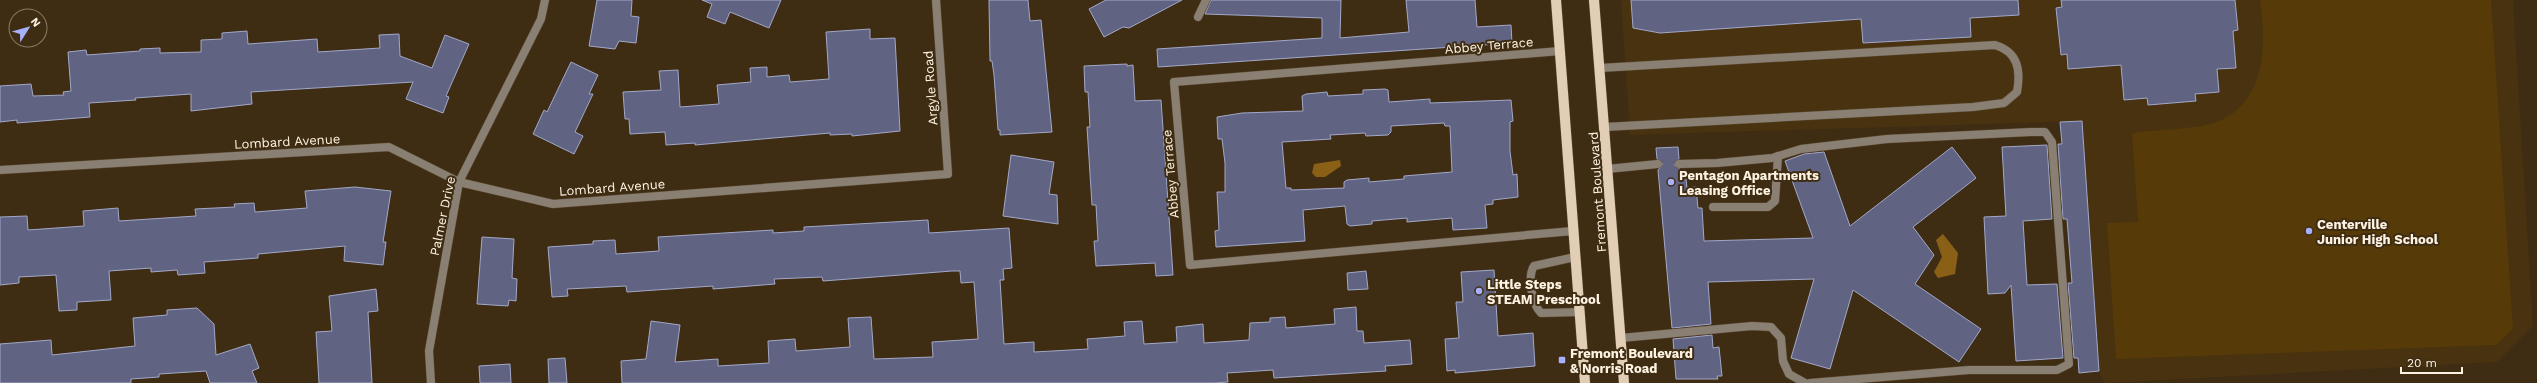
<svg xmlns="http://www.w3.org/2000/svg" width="2537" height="383" font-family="'Work Sans',sans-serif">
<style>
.built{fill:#483210}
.green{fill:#563a08}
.water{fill:#8a6016}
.building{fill:#606482;stroke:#a3a8c9;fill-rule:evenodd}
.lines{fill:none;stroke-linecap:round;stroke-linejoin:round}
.service-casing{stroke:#5a4930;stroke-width:9}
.minor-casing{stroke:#5a4930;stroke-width:9}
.primary-casing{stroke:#5a4930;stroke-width:11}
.service{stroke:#897f73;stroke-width:8}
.minor{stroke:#897f73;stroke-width:8}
.primary{stroke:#e1ceb4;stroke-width:10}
.poi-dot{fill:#a8b0fc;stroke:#3f2d13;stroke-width:1.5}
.labels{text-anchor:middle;stroke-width:4;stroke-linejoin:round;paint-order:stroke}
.street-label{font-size:13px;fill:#fef3e3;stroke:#3f2d13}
.poi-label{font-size:13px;font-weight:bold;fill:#fef3e3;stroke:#3f2d13;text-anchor:start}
</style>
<rect width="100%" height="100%" fill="#3f2d13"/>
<polygon class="built" points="1621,0 2513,0 2533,326 2497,362 2106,383 2100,376 2082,121 1630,135"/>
<path class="green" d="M2260 0H2491L2513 329 2496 345 2116 359 2107 223 2138 222 2132 133C2154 130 2195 129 2214 123 2266 105 2267 46 2260 0Z"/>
<g class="water">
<polygon points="1340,160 1341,166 1325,177 1316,177 1312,173 1314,164"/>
<polygon points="1943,234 1958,253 1955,274 1938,278 1934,272 1942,257 1936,240"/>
</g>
<g class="building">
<polygon points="597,0 632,0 631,16 639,17 636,43 619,41 615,49 589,46"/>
<polygon points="702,0 781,0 769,28 730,12 725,24 707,17 712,4"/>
<polygon points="989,0 1028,0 1030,21 1041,20 1052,132 1000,135 1000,130 998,130 994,75 992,61 990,61"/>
<polygon points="1106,0 1182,0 1129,28 1123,27 1104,37 1089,9"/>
<polygon points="1211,0 1341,0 1340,38 1409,32 1406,0 1475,0 1477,27 1511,25 1512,43 1158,67 1157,49 1322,38 1322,18 1205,14"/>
<polygon points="1631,0 2018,0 2019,15 1970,18 1971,37 1863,43 1861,19 1660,33 1633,28"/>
<polygon points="2061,0 2235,0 2238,30 2233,31 2236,68 2217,69 2219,92 2195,94 2196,101 2148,105 2147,98 2124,100 2121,65 2068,69 2067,54 2061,55 2056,8 2062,7"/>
<polygon points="870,29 870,39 895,38 900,131 852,136 852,134 830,135 830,133 695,145 695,143 666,145 665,132 630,134 629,119 625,119 623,92 661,90 659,71 678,70 680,107 719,104 717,85 751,82 750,68 767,67 767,77 789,75 790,82 829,79 826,32"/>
<polygon points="247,31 248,44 317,39 318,52 380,48 379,35 399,34 400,56 432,68 445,35 469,44 446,96 449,97 443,113 406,99 413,82 251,92 252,104 191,111 191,94 135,98 136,100 89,103 90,117 17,123 17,120 0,122 0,86 31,84 33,96 64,95 63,92 71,91 68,52 86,50 87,55 140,51 140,49 160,48 160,53 201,52 201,40 222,39 222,33"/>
<polygon points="571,62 598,75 589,94 593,94 575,132 583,136 574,154 533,134 544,110 547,112"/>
<polygon points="1127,64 1127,66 1133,65 1135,101 1161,100 1173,275 1156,276 1155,263 1096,266 1094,241 1098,241 1096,205 1092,205 1087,127 1090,127 1088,92 1085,92 1084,66"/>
<path d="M1385 89 1388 90 1389 102 1430 99V103L1511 100 1513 121 1510 122V151L1513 175 1517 174 1518 197 1493 200V204L1485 205 1487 228 1453 230 1452 218 1407 222V218L1372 221V224L1350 226 1347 224 1345 206 1303 210 1305 241 1216 247 1215 231 1219 230 1217 192H1225V163L1222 139H1218L1217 117 1242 113 1303 111 1302 96 1306 94 1327 92 1328 96 1363 94V90ZM1444 123 1445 126H1450L1452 172 1404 176V179L1369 182V178L1347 180 1344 182V188L1291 190V188H1286L1282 142 1331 139 1330 135 1365 133 1366 136 1388 135 1391 132V126Z"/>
<polygon points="2082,121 2099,371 2079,373 2078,358 2074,358 2068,283 2072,283 2067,219 2063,219 2058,144 2062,144 2060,122"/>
<polygon points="2047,145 2052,219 2023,221 2027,285 2057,284 2063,358 2016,361 2011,285 2005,293 1988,294 1984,217 2006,216 2002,147"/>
<polygon points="1678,147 1679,159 1674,165 1680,169 1680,178 1686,178 1687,188 1696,187 1698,208 1702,208 1704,241 1813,238 1785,161 1804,154 1824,152 1850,226 1952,147 1976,178 1913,227 1934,255 1915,284 1981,329 1959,362 1853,290 1830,369 1791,358 1814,279 1708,282 1711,324 1672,328 1658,170 1663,164 1657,159 1656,148"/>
<polygon points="1011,155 1054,162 1049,194 1057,195 1058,224 1003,216"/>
<polygon points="355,187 391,191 383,242 386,242 383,265 344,261 345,246 258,254 258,258 204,262 205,273 178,275 177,270 151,272 151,268 109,271 111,300 77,302 77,310 59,311 56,275 19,277 19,283 0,285 0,217 27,216 28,230 84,226 83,211 118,208 119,221 196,216 195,209 235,207 234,204 254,203 255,212 307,208 305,191"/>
<polygon points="928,220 929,233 1009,228 1012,268 1003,269 1004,280 1000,280 1004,344 1034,342 1034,352 1088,349 1087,339 1125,336 1124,322 1142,321 1144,344 1177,342 1176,327 1203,324 1204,343 1249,340 1250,323 1270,322 1270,318 1285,317 1286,328 1335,324 1334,309 1356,307 1357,331 1363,331 1364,343 1410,340 1412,364 1385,366 1386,371 1274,378 1273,370 1227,373 1228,382 1213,383 622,383 621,361 646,359 651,321 680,325 675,362 718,359 718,366 769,363 768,341 795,339 796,351 850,347 848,318 871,317 874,359 933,357 932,342 978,339 974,282 961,283 960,271 952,271 823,281 822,277 774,279 775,284 713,289 713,286 627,292 626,286 567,289 568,296 552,297 548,247 593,244 593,241 615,240 616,254 659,251 658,237 773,230 773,233 804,231 804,227"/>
<polygon points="482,237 514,239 512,278 517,279 516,301 509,300 508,306 477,304"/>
<polygon points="1494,270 1498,336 1533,333 1535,366 1455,373 1455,370 1447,371 1445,339 1459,338 1456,302 1463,302 1461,272"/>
<polygon points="1366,271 1368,289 1348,290 1347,273"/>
<polygon points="376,289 378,311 368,312 372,383 319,383 316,332 332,331 329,296"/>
<polygon points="197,308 214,324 216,355 250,344 259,368 252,371 257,383 210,383 206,371 159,374 159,377 131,379 131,383 0,383 0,344 51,340 52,355 135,346 133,318 167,315 167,310"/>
<polygon points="1712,335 1713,348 1719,347 1722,376 1717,376 1718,379 1676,379 1673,339"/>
<polygon points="565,358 567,383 549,383 548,359"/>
<polygon points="510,364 511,383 480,383 479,366"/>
</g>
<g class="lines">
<g class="service-casing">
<g id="service">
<polyline points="1198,17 1206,0"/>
<path d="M1600 68 1995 45C2018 52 2021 70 2017 92L2004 103 1973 107 1605 127"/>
<polyline points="1679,164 1717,163 1772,158 1801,149 1887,139 2031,132 2045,132 2052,142 2069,364 2057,370 1969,370 1810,383"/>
<polyline points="1607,169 1658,164"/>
<polyline points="1713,207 1768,207 1775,201 1778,156"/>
<path d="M1575 257 1534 266C1527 277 1532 304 1541 313L1580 312"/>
<polyline points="1621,338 1752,326 1771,327 1781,338 1783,361 1789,374 1805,383"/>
</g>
</g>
<g class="minor-casing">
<g id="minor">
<polyline points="1560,51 1174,82 1190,265 1573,231"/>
<polyline points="0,170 389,147 459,182 553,204 948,174 936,0"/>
<polyline points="431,383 429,351 459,182 541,19 545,0"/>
</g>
</g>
<g class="primary-casing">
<g id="primary">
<polyline points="1556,0 1585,383"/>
<polyline points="1594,0 1624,383"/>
</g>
</g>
<use href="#service" class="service"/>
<use href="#minor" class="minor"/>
<use href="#primary" class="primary"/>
</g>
<g class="poi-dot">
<circle cx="1671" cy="182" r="4"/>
<circle cx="2309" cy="231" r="4"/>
<circle cx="1479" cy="291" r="4"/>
<rect x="1558" y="356" width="8" height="8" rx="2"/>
</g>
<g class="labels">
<g class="street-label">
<text transform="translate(1489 45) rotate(-5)" y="5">Abbey Terrace</text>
<text transform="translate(930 88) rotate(-94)" y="5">Argyle Road</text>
<text transform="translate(287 141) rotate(-3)" y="5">Lombard Avenue</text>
<text transform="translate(1170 174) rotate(-95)" y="5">Abbey Terrace</text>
<text transform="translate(612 187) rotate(-4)" y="5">Lombard Avenue</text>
<text transform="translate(1597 192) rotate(-94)" y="5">Fremont Boulevard</text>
<text transform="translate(442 216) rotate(-78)" y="5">Palmer Drive</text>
</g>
<g class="poi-label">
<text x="1679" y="180">Pentagon Apartments<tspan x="1679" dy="15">Leasing Office</tspan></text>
<text x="2317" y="229">Centerville<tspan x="2317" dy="15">Junior High School</tspan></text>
<text x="1487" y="289">Little Steps<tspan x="1487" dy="15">STEAM Preschool</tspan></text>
<text x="1570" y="358">Fremont Boulevard<tspan x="1570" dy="15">&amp; Norris Road</tspan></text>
</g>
</g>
<g transform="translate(28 28) rotate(53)"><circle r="19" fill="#3f2d13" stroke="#8b7c66"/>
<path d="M0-3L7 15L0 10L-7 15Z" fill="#a8b0fc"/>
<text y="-6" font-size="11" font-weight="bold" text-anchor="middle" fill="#fef3e3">N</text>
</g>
<path d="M2401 367v6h61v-6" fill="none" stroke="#fef3e3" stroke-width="2"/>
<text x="2407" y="367" font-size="12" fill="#fef3e3" stroke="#3f2d13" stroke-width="3" paint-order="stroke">20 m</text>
</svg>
